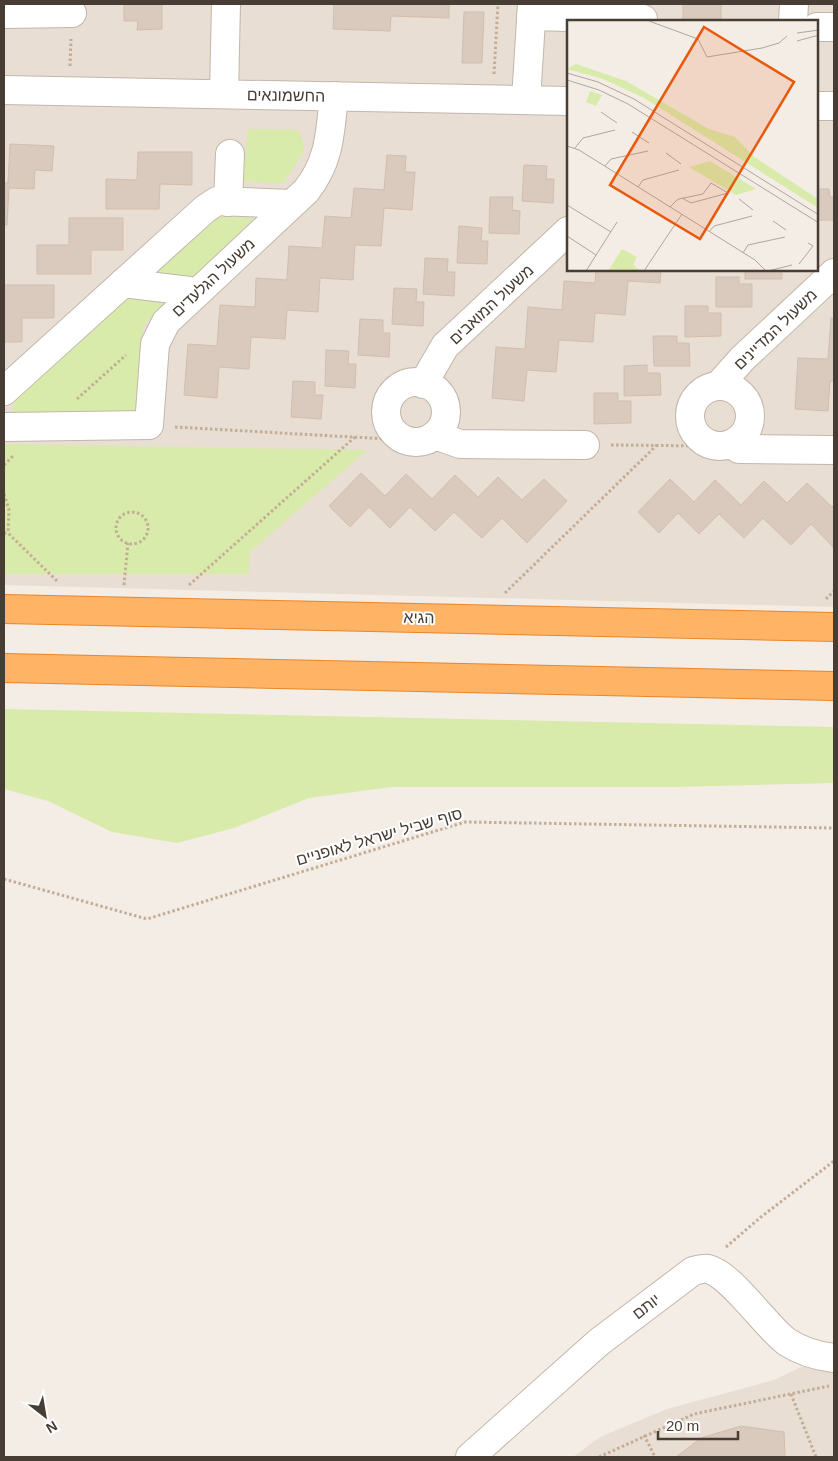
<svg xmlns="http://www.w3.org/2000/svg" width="838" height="1461" font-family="Arial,Heebo,sans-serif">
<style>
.residential{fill:#e8ded3;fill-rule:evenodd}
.green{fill:#d8ebab}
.building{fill:#d9cabd;stroke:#d2bead}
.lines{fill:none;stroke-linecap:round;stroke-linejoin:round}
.minor-casing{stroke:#c3b6aa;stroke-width:30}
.highway-casing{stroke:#e8862b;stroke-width:30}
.path{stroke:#c3ad97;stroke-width:3;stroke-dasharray:2.5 2.5;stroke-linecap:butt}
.minor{stroke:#fff;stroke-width:28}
.highway{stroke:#ffb465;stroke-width:28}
.labels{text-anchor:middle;stroke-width:4;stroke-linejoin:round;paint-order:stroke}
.street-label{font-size:16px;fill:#473d34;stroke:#fff}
.inset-road{fill:none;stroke:#afa79e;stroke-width:1}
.view{fill:#e8590c;fill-opacity:0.15;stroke:#e8590c;stroke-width:2.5}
.inset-edge{fill:none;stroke:#473d34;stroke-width:2.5}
</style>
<rect width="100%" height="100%" fill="#f4ede5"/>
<g class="residential">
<path d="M4 4H834V607L4 585ZM568 21H817V270H568Z"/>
<polygon points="834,1354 834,1457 573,1457 600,1437 667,1409 774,1380 822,1357"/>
</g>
<g class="green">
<polygon points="248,129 298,130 304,145 303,153 283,184 243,181"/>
<polygon points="215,216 257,219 192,277 148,273"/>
<polygon points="127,295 170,299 148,320 143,330 137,414 11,417 17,391"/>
<polygon points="4,444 367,450 250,552 249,574 4,574"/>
<polygon points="4,709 834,727 834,783 675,787 392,787 309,798 234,828 177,843 112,832 48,801 4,789"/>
</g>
<g class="building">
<polygon points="124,4 162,4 162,29 137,30 138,21 124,21"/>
<polygon points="334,4 449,4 449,18 391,16 390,31 333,29"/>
<rect x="683" y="4" width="38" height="17"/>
<polygon points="464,12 484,12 482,63 462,63"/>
<polygon points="10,144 54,146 52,171 35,170 34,189 9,188 7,225 4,225 4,183 8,183"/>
<polygon points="138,152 192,152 192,185 160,184 159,209 106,209 106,179 137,180"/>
<polygon points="387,155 406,156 405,172 415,172 412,210 384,208 381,246 355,245 353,280 320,278 318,312 287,310 285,339 251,337 249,369 219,367 217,398 184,395 188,344 217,346 220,305 255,307 256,278 287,280 289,246 322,248 325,216 351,218 354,188 384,190"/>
<polygon points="524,165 547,166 546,179 554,179 553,203 522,201"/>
<polygon points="817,189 829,189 830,197 834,197 834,220 817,220"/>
<polygon points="490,197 513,197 512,210 520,211 519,234 489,233"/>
<polygon points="69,218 123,218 123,250 91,250 91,274 37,274 37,245 69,245"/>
<polygon points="459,226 482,228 481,241 488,241 487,264 457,263"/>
<polygon points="425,258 448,259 447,272 455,272 454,296 423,294"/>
<polygon points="596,270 661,270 660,283 628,281 625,315 595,313 593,342 559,340 556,372 527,370 524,401 492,398 496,347 525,349 528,307 562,310 564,281 595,283"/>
<rect x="745" y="270" width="37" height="9"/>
<polygon points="716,277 739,277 739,284 752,284 752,307 716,307"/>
<polygon points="4,285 54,285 54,318 22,318 22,342 4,342"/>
<polygon points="394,288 417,289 416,302 424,302 423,326 392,324"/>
<polygon points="685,306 708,306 708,313 721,313 721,336 685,337"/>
<polygon points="831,318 834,319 834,381 830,381 828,411 795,409 798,358 828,359"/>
<polygon points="360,319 383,320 383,333 390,333 389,357 358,355"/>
<polygon points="653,336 677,336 677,343 689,343 690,366 654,366"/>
<polygon points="326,350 349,351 348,364 356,364 355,388 325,386"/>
<polygon points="647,365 647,373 660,373 661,395 624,396 624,366"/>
<polygon points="293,381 315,382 315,395 323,395 321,419 291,417"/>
<polygon points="594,393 618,393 618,401 631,401 631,423 594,424"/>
<polygon points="361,473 385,496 406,474 432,499 455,475 478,497 498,477 522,500 544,479 567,501 527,543 502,518 482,538 454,512 435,531 410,507 390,528 369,507 350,527 329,506"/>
<polygon points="670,479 694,502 715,480 741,505 764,481 787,503 807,483 832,507 834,504 834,548 811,524 791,545 763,518 744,538 719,514 699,534 678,513 659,533 638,512"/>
<polygon points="741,1426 784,1432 785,1457 676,1457 701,1438"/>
</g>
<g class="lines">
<g class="minor-casing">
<g id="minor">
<polyline points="4,14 72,13"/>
<polyline points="531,16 643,19"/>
<polyline points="793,21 794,4"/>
<polyline points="817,27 834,27"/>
<polyline points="4,90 568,101"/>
<polyline points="224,94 226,4"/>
<polyline points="526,100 532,4"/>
<polyline points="817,106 834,106"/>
<polyline points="228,202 230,154"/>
<polyline points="123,283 198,292"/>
<circle cx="416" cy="412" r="30"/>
<polyline points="423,384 445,346 568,231"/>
<polyline points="718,386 742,359 834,273"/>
<circle cx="720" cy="416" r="30"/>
<polyline points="4,391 205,209 217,201 291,204"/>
<path d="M4 427 149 425 155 344 166 322 306 191C330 161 330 133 334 96"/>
<polyline points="435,435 460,444 585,445"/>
<polyline points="735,442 739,449 834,450"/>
<path d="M470 1457 599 1342 693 1271C698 1270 703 1268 708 1269 731 1274 766 1327 787 1342 802 1352 817 1356 834 1358"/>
</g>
</g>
<g class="highway-casing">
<g id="highway">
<polyline points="4,609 834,627"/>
<polyline points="4,668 834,686"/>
</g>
</g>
<g class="path">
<polyline points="70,66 71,39"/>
<polyline points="494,74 498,4"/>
<polyline points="77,399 126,355"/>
<polyline points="175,427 405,440"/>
<polyline points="611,445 710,446"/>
<polyline points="4,465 14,455"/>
<polyline points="4,494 9,510 8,533"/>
<circle cx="132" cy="528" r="16"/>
<polyline points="4,533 8,533 58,582"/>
<polyline points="124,585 128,543"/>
<polyline points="189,585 355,437"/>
<polyline points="505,593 657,445"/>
<polyline points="826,599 834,591"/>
<polyline points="4,879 147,919 465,822 834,828"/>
<polyline points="726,1247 761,1217 834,1161"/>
<polyline points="791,1394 816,1457"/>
<polyline points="644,1435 655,1457"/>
<polyline points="599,1457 694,1414 829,1386"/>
</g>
<use href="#minor" class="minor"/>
<use href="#highway" class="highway"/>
</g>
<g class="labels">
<g class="street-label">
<text transform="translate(286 95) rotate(1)" y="6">החשמונאים</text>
<text transform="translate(213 277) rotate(-43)" y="6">משעול הגלעדים</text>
<text transform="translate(491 304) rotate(-43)" y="6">משעול המואבים</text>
<text transform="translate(775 329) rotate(-44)" y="6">משעול המדיינים</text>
<text transform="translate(419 617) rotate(1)" y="6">הגיא</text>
<text transform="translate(379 836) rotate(-16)" y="6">סוף שביל ישראל לאופניים</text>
<text transform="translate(646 1306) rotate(-38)" y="6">יותם</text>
</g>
</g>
<g transform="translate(567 20)">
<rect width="251" height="251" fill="#f4ede5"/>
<path d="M9 44 59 61 142 109 168 117 186 136 251 179V188L77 78 36 59 0 49ZM23 71 35 75 29 86 19 82ZM143 141 189 169 169 175 122 147ZM55 229 70 237 66 245 74 251H41Z" fill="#d8ebab"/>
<path class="inset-road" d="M82 1 131 19 140 37 195 28 212 23 220 16M230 13 252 10M230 21 252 15M0 53 31 62 67 79 252 195M0 60 32 70 61 84 252 203M34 92 50 103M65 112 82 123M0 126 12 130 188 240 199 251M8 128 16 118 48 110M99 133 114 144M38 146 44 139 81 131M71 167 76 160 112 150M172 179 186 190M0 185 44 212M103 187 110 180 112 179 136 174 144 163 161 173 124 183 115 178M206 201 219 210M142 212 147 206 185 196M0 216 29 235M176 233 181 225 218 217M232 244 246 226 241 223M19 251 50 202M77 251 115 194M201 251 225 245"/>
<path class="view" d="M137 7 227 62 133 219 43 165Z"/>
<rect width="251" height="251" class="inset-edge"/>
</g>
<rect width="838" height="1461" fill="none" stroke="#473d34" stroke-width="10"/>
<g transform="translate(45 1416) rotate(149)" stroke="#ffffff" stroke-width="4" paint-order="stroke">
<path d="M0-4L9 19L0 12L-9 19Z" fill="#473d34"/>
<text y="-8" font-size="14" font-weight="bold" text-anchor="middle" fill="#473d34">N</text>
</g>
<path d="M658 1431v8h80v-8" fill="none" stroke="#473d34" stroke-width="2.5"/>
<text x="666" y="1431" font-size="15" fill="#473d34" stroke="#ffffff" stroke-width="4" paint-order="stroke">20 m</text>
</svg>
